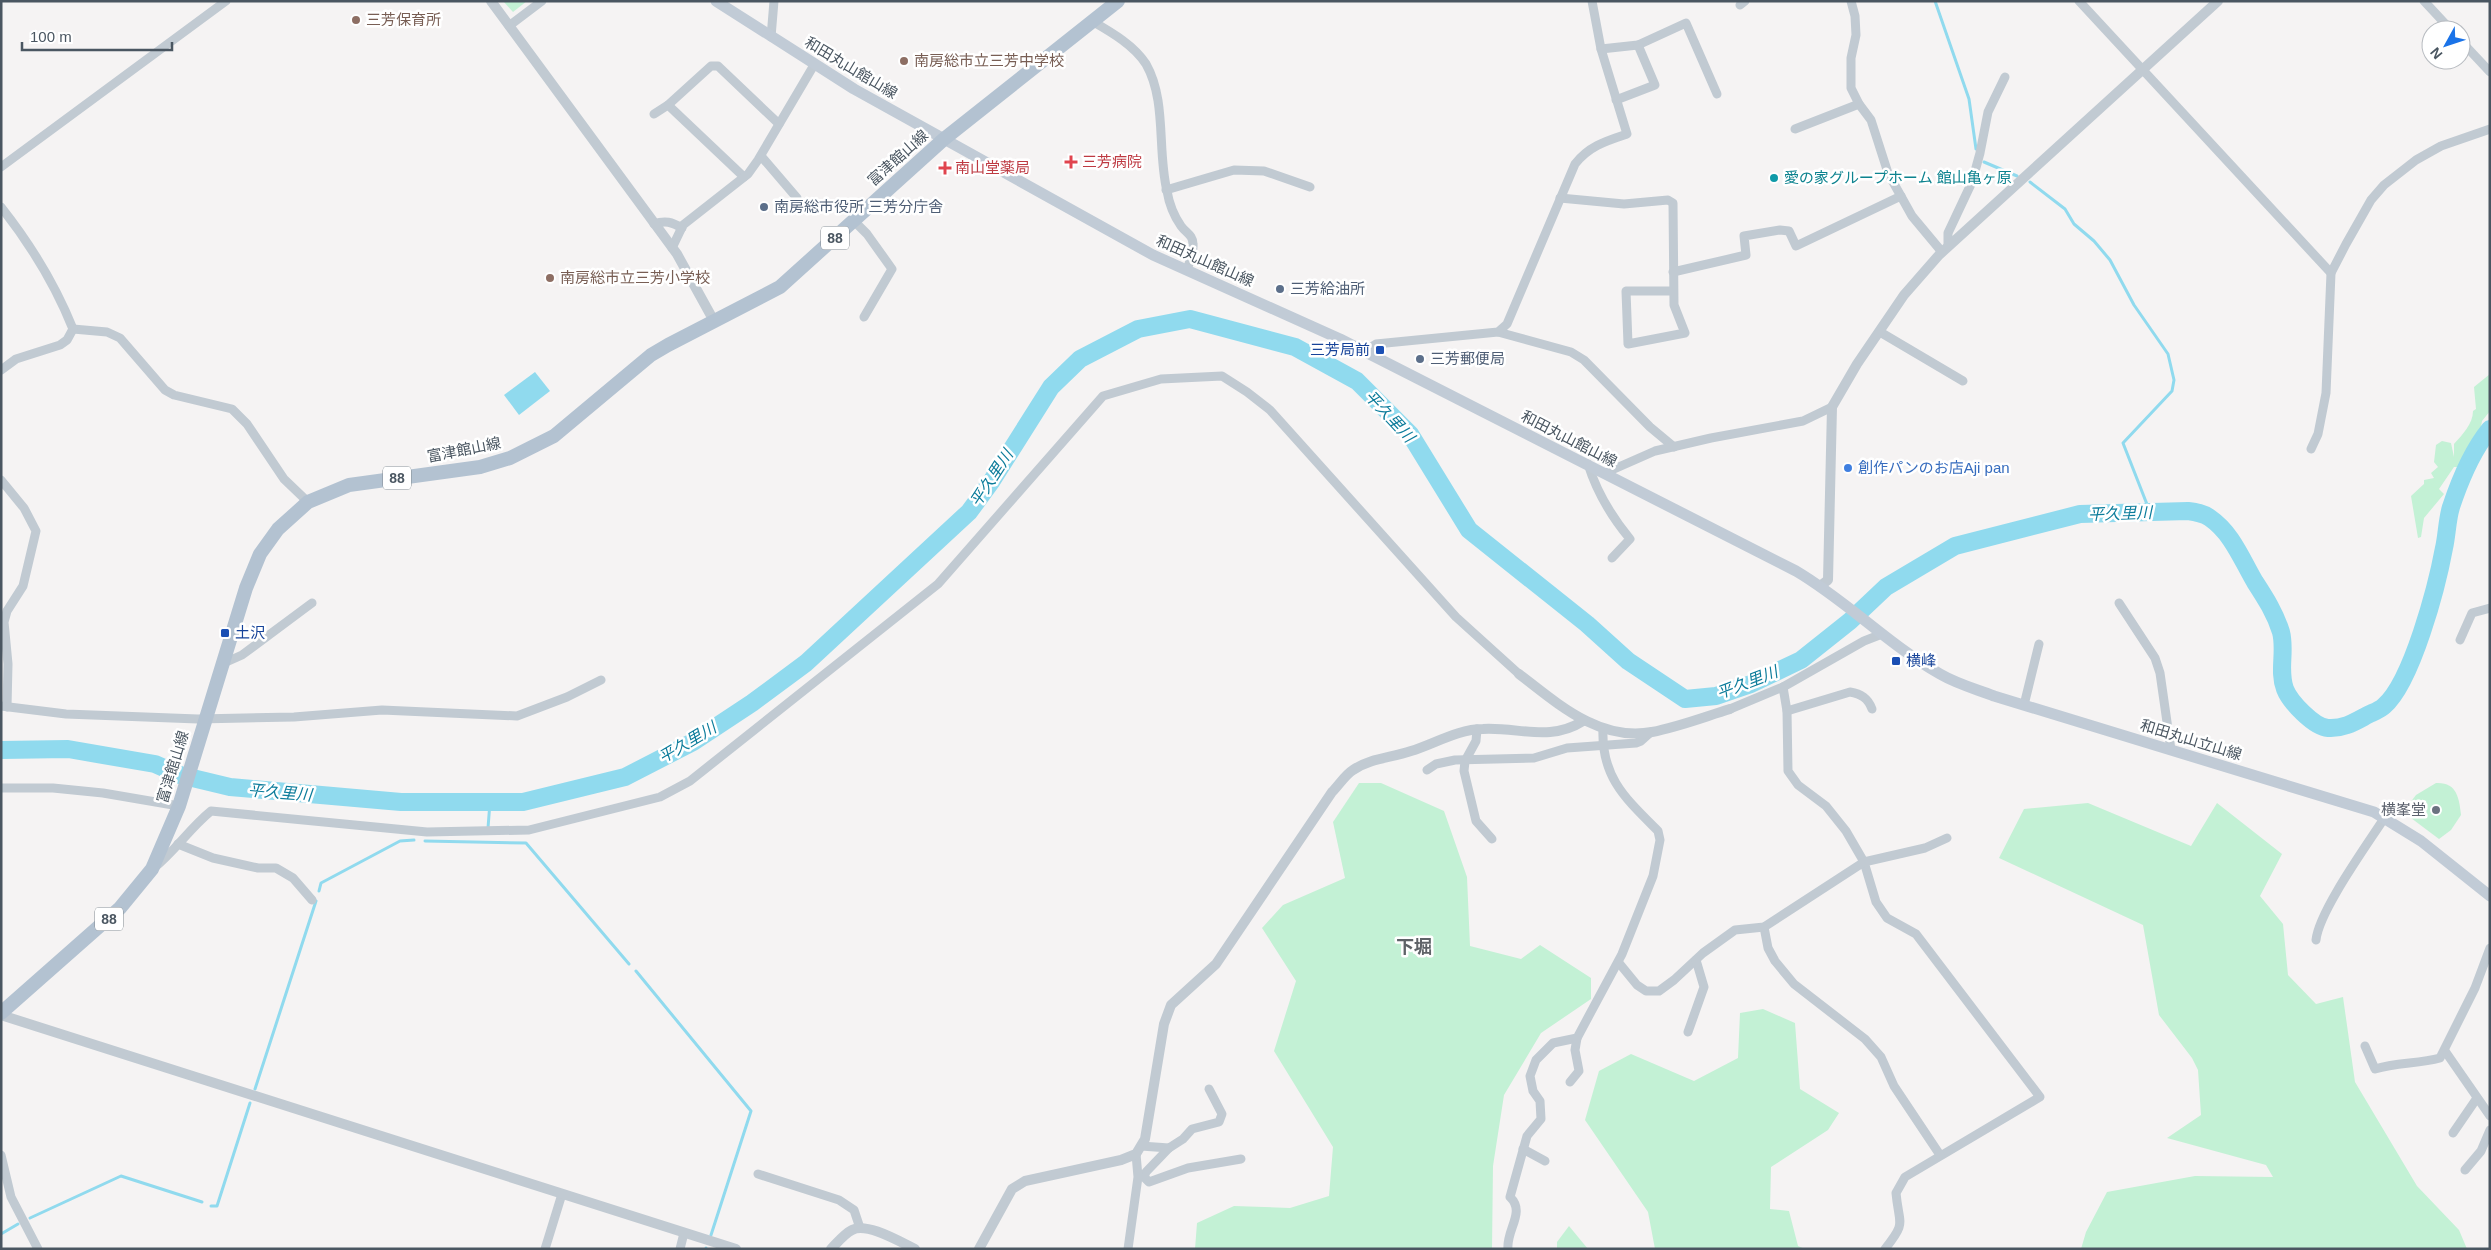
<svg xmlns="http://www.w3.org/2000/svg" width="2491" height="1250" font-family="Arial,'Noto Sans JP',sans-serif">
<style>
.green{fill:#c3f1d5}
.water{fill:#90daee}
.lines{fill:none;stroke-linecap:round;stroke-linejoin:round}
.stream{stroke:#90daee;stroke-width:3}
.river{stroke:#90daee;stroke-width:18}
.minor{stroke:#c1cad2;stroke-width:9}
.tertiary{stroke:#c1cad2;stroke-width:10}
.secondary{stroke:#c1cbd6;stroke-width:11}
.primary{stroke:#b3c2d1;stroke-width:14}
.education-dot{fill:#8d6e63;stroke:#fff;stroke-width:2}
.health-dot{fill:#e0444e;stroke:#fff;stroke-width:2}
.culture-dot{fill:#0f9aa8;stroke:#fff;stroke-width:2}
.service-dot{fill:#5c6f8a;stroke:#fff;stroke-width:2}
.transit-dot{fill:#1a4fb4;stroke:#fff;stroke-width:2}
.shop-dot{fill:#3f7fe0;stroke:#fff;stroke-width:2}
.worship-dot{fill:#6b7280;stroke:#fff;stroke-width:2}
.labels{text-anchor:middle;stroke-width:5;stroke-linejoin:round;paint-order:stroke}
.shield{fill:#fff;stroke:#808990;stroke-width:1}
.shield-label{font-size:14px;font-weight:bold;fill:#4a5661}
.education-label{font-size:15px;fill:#785e54;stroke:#fff;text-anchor:start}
.street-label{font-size:15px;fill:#4a5661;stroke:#fff}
.health-label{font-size:15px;fill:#be3a42;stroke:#fff;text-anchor:start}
.culture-label{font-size:15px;fill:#0d838f;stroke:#fff;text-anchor:start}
.service-label{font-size:15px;fill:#4e5e75;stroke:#fff;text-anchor:start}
.transit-label{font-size:15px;fill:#164399;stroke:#fff;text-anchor:start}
.shop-label{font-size:15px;fill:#366cbe;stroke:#fff;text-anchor:start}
.worship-label{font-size:15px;fill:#5b616d;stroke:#fff;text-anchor:end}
.water-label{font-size:16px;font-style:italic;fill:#0c7c9b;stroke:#fff}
.quarter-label{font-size:18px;font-weight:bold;fill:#5f6368;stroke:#fff}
</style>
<rect width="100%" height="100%" fill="#f5f3f3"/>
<g class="green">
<polygon points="503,1 527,1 513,12"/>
<path d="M2490 374V411L2482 421 2479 439 2472 454 2461 467H2454L2439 489 2444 494 2424 518 2421 537 2418 538 2411 496 2424 484V480L2434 478 2431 473 2438 467 2434 462 2436 445 2442 441 2451 443 2454 457V444C2462 435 2473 424 2473 411L2476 409 2474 387Z"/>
<polygon points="1359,783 1381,783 1444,811 1467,877 1470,946 1521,959 1540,945 1591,978 1591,999 1541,1033 1504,1095 1493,1166 1492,1249 1195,1249 1197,1223 1234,1206 1290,1208 1329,1196 1333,1147 1274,1051 1296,981 1262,928 1283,905 1345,878 1333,822"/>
<path d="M2436 783C2457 782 2459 798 2461 815L2451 830 2439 839 2403 812 2416 795Z"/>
<polygon points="2088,803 2191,846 2217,803 2282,854 2260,896 2283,924 2288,975 2316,1004 2343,997 2355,1082 2417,1186 2459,1230 2467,1249 2081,1249 2086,1232 2107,1192 2195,1176 2273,1177 2266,1165 2167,1138 2201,1115 2198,1070 2192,1058 2159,1015 2143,925 1999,858 2024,809"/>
<polygon points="1763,1009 1795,1023 1800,1089 1839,1113 1828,1130 1771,1167 1770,1209 1789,1211 1798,1246 1805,1249 1655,1249 1648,1212 1585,1120 1599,1071 1631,1054 1694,1081 1738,1058 1740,1013"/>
<polygon points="1569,1226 1588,1249 1557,1249 1557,1242"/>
</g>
<polygon class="water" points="535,372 550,391 519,415 504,395"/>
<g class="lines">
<g class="stream">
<polyline points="1935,1 1969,99 1976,149"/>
<polyline points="1984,162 2017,176"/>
<polyline points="2030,182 2065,209 2074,224 2094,241 2110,260 2134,305 2168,354 2174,380 2172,391 2123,443 2150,512"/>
<polyline points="488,828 490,802"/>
<polyline points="425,841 526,843 629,964"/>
<polyline points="319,891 321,883 400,841 414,840"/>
<polyline points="636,971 751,1111 711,1235"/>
<polyline points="255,1089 316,901"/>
<polyline points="211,1206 217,1206 250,1103"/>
<polyline points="30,1218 121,1176 202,1202"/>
<polyline points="1,1234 18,1224"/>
<polyline points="706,1249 706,1248"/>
</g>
<path class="river" d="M1 750 68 749 155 764 180 775 230 787 401 802H523L625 777 693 742 752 703 806 663 969 512 991 482 1051 387 1080 359 1138 329 1190 319 1295 347 1357 381 1410 434 1469 530 1587 624 1628 661 1685 699 1716 696 1751 684 1801 660 1850 621 1886 587 1955 546 2080 514 2188 511C2196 512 2203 513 2210 518 2232 533 2242 560 2255 582 2266 599 2275 613 2281 632 2286 651 2278 671 2285 689 2290 702 2314 727 2328 728 2342 729 2353 723 2364 717 2370 713 2379 711 2384 706 2412 682 2437 586 2444 548 2447 535 2447 520 2451 507 2460 480 2472 451 2490 429"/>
<g class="minor">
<polyline points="1851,1 1855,16 1856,35 1851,58 1851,88 1859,104 1871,120 1888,173 1912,216 1942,252"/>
<polyline points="2079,1 2331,273"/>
<polyline points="2424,1 2451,30"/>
<polyline points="1740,5 1745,1"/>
<path d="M1092 21C1111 32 1134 45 1146 64 1167 101 1157 150 1167 191 1169 203 1174 216 1181 226 1186 233 1193 235 1193 244 1194 253 1189 262 1187 270"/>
<polyline points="509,26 542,1"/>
<polyline points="771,37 774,1"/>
<polyline points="2461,41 2490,72"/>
<polyline points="1601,49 1638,45 1686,23 1717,94"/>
<polyline points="1616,100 1655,85 1638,45"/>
<polyline points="668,105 744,177"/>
<polyline points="654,114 668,105 711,66 718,66 779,124"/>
<polyline points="1795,129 1859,104"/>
<polyline points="761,156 797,198"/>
<polyline points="1,167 226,1"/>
<polyline points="1166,190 1234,170 1264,171 1310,187"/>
<polyline points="1560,198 1624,204 1668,200 1673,203 1674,305 1685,333 1628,344 1626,291 1673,291"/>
<path d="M1 207C31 245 55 284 73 329"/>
<polyline points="854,221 867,234 892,269 864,317"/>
<path d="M654 224C665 220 672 222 682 228"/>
<polyline points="1948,246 1948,233 1972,182 1980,153 1988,112 2005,77"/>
<polyline points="672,248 683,225 748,174 758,160 814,65"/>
<polyline points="1673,272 1746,255 1744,236 1780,230 1789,231 1796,246 1901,196"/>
<polyline points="73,329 107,332 120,338 165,390 174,395 232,409 247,424 284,479 308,502"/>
<polyline points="1498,332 1571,352 1584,360 1650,427 1674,447"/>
<polyline points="1880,332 1963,381"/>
<path d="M1363 352 1376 344 1498 332 1507 324 1575 164C1589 146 1606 141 1627 134L1601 49 1592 1"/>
<polyline points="1,370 16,359 60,345 67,340 73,329"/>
<polyline points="2311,449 2318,434 2326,393 2331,273 2346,244 2371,200 2384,185 2416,160 2441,146 2490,129"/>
<path d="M1588 464C1597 493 1611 516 1630 539L1612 558"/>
<polyline points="1605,473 1655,451 1711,438 1803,421 1832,407"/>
<polyline points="1,480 24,508 36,531 23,586 7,611 4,622 8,664 7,707"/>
<polyline points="2119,603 2155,658 2160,673 2171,750"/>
<polyline points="2460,640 2472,613 2490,608"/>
<polyline points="224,663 242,655 312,603"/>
<path d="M1783 687 1787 711 1788 771 1798 785 1826 806 1846 831 1864 862 1876 902 1887 918 1916 934 2040 1097 1905 1177 1896 1193C1899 1226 1907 1221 1885 1249"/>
<polyline points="2024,705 2039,644"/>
<polyline points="1,706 66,714 198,719 294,717 382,710 517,716 567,697 601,680"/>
<polyline points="1730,709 1783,687 1864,641 1882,634"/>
<path d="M1787 711 1850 692C1861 694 1868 698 1872 709"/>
<polyline points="1477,729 1476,741 1465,761 1464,771 1476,821 1492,839"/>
<polyline points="1427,770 1436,764 1455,760 1534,758 1567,748 1636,743 1641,741 1651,732"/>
<polyline points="1,788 53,788 103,793 179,806"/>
<polyline points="178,844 213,858 258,868 276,868 293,878 312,900"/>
<path d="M154 868C175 851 190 828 211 811L427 832 529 830 660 797 690 781 938 584 1103 396 1161 379 1222 376 1247 392 1270 410 1456 617 1519 674"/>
<polyline points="1764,927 1768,948 1775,961 1794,984 1865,1039 1881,1057 1894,1086 1940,1155"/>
<path d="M2316 940C2319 911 2367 845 2385 817"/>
<polyline points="1619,963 1637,985 1646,991 1659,991 1674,980 1703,953 1735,930 1764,927 1864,862 1925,848 1947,838"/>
<polyline points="1688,1032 1704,987 1696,960"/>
<path d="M2365 1046 2375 1069C2396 1062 2418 1064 2440 1058L2475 988 2490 948"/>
<polyline points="2445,1051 2490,1116"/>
<polyline points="1570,1082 1579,1071 1575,1050 1577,1038"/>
<polyline points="2453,1133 2477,1098"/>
<polyline points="1141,1146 1169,1148 1183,1139 1192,1129 1219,1122 1222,1114 1209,1089"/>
<polyline points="1169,1148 1146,1172 1144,1177 1149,1182 1188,1168 1241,1159"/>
<polyline points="1523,1149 1545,1161"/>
<polyline points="1,1155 11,1197 38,1249"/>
<polyline points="2465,1170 2481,1151 2490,1130"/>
<polyline points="758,1174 839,1200 854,1210 860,1228"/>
<polyline points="545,1249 562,1194"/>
<polyline points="680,1249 684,1233"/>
<polyline points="1128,1249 1138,1177 1136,1154"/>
<path d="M1508 1249C1506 1230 1526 1212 1510 1197L1527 1136 1541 1119 1540 1101 1533 1091 1530 1076 1536 1060 1553 1043 1577 1038 1622 954 1653 876 1660 840 1658 831C1625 798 1601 777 1603 728"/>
</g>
<g class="tertiary">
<polyline points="491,1 677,254 714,321"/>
<polyline points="1820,586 1828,580 1832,407 1857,364 1904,295 1939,255 2218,1"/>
<path d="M1519 674C1557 703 1599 742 1652 732 1678 727 1704 717 1730 709"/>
<polyline points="1,1015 736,1249"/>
<path d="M831 1249C837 1243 844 1234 852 1230 867 1222 900 1242 915 1249"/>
<path d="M979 1249 1012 1189 1025 1181 1121 1160 1136 1154 1145 1139 1164 1024 1171 1005 1216 964 1332 792C1339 785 1345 775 1353 770 1371 758 1391 758 1411 751 1434 744 1458 729 1483 729 1519 727 1550 742 1583 721"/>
</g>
<path class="secondary" d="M716 1 854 89 1153 255 1340 339 1796 571C1847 601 1889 645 1940 674 1957 684 1976 689 1994 696L2374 812 2421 841 2490 896"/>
<polyline class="primary" points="1,1013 120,908 152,869 179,806 246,588 260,554 278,529 308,502 349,485 480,467 510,458 554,436 651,355 668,345 780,287 944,139 1118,1"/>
</g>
<g class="education-dot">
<circle cx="356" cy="20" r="5"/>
<circle cx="904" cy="61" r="5"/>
<circle cx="550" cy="278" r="5"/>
</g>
<g class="health-dot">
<path d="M1068.5 154.5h5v5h5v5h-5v5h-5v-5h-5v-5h5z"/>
<path d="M942.5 160.5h5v5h5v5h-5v5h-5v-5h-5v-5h5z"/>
</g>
<circle class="culture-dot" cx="1774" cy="178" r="5"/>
<g class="service-dot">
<circle cx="764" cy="207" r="5"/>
<circle cx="1280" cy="289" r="5"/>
<circle cx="1420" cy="359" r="5"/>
</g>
<g class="transit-dot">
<rect x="1375" y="345" width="10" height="10" rx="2.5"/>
<rect x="220" y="628" width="10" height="10" rx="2.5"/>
<rect x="1891" y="656" width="10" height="10" rx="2.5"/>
</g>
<circle class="shop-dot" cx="1848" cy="468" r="5"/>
<circle class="worship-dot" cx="2436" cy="810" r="5"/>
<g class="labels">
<g class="shield">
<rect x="821" y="226.5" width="28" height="23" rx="4"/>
<rect x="383" y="466.5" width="28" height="23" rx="4"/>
<rect x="95" y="907.5" width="28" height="23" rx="4"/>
</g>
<g class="shield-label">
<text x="835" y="243">88</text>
<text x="397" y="483">88</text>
<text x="109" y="924">88</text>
</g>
<g class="education-label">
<text x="366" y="25">三芳保育所</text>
<text x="914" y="66">南房総市立三芳中学校</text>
<text x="560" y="283">南房総市立三芳小学校</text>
</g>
<g class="street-label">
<text transform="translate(851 68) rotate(31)" y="5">和田丸山館山線</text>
<text transform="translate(898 158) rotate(-42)" y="5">富津館山線</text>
<text transform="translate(1205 261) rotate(24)" y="5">和田丸山館山線</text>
<text transform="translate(1569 439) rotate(27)" y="5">和田丸山館山線</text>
<text transform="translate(464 450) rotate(-11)" y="5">富津館山線</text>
<text transform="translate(2191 740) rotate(17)" y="5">和田丸山立山線</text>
<text transform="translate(173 767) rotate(-73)" y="5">富津館山線</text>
</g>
<g class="health-label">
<text x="1082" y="167">三芳病院</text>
<text x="955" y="173">南山堂薬局</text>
</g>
<g class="culture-label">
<text x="1784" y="183">愛の家グループホーム 館山亀ヶ原</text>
</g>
<g class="service-label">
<text x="774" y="212">南房総市役所 三芳分庁舎</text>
<text x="1290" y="294">三芳給油所</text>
<text x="1430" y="364">三芳郵便局</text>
</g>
<g class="transit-label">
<text x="1370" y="355" text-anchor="end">三芳局前</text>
<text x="235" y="638">土沢</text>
<text x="1906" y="666">横峰</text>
</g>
<g class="shop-label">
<text x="1858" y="473">創作パンのお店Aji pan</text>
</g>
<g class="worship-label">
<text x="2426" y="815">横峯堂</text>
</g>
<g class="water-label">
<text transform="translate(1390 416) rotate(47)" y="6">平久里川</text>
<text transform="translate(991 478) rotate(-57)" y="6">平久里川</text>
<text transform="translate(2120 513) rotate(-2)" y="6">平久里川</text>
<text transform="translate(1747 682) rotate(-21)" y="6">平久里川</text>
<text transform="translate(687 742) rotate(-31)" y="6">平久里川</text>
<text transform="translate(280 792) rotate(5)" y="6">平久里川</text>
</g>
<g class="quarter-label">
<text x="1414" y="953">下堀</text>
</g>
</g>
<rect width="2491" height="1250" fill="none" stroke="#4a5661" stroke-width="5"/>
<g transform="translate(2446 45) rotate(230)"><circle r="24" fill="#ffffff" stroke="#b7bbc0"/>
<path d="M0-4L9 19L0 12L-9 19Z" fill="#1a73e8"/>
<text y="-8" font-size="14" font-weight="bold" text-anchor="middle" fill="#4a5661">N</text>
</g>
<path d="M22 42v8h150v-8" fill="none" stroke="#4a5661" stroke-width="2.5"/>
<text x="30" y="42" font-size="15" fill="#4a5661" stroke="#ffffff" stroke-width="4" paint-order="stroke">100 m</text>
</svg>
